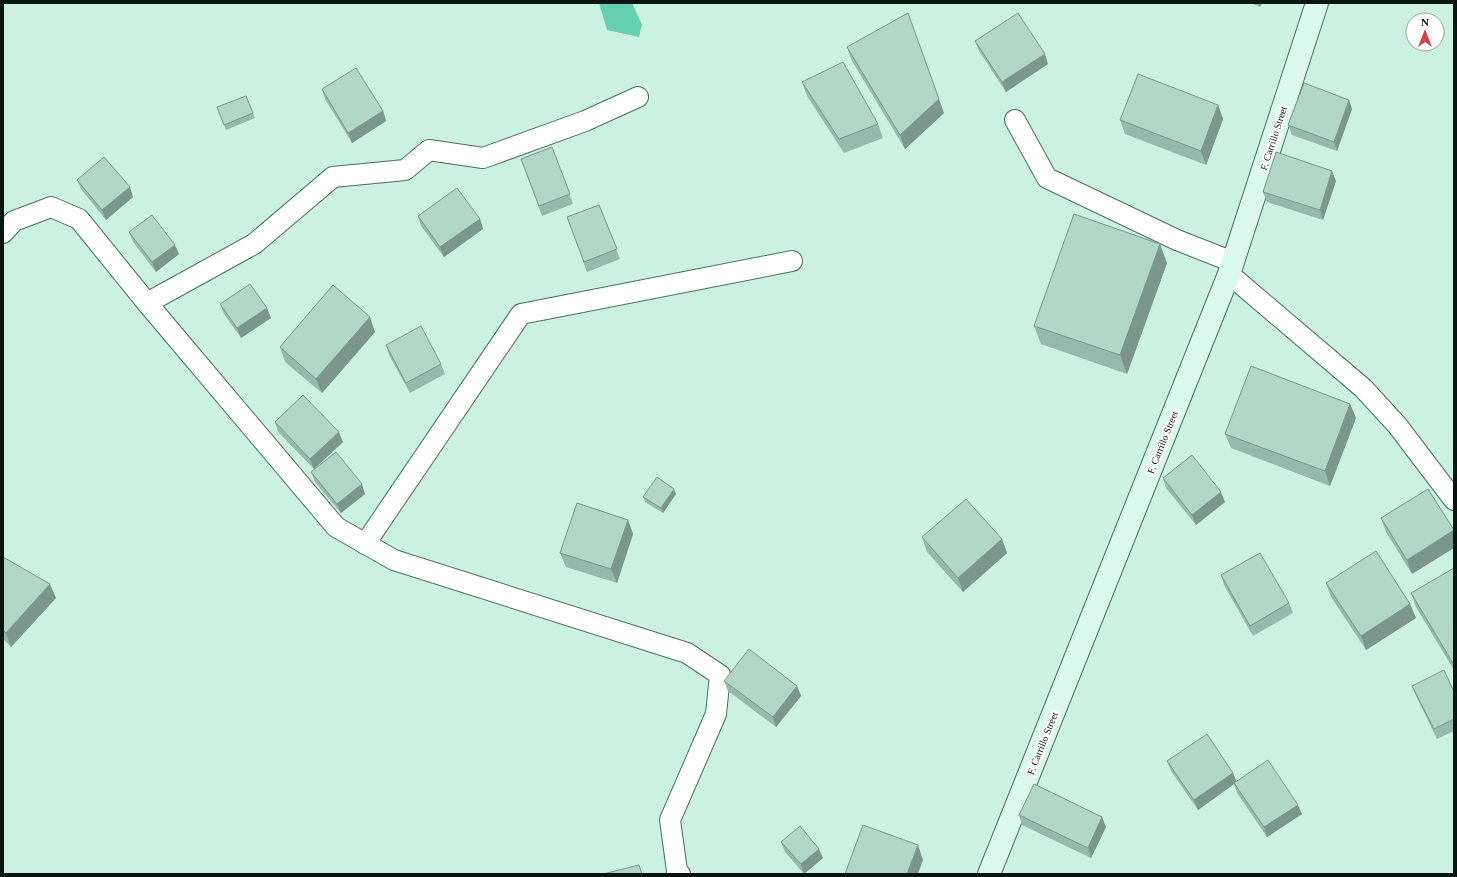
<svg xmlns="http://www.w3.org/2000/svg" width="1457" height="877" font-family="Georgia,serif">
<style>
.water{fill:#65cfaf}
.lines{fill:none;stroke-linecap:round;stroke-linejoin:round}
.street-casing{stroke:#4b6d62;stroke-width:22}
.secondary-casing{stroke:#4b6d62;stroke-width:24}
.street{stroke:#fff;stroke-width:20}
.secondary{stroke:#daf8ee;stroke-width:22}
.wall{fill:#97b8ac}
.shaded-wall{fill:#7b968c}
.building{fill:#b0d6c8;stroke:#7b968c}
.labels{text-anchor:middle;stroke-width:4;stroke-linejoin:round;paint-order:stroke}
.street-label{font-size:10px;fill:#081511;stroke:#fff}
</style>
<rect width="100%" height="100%" fill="#cbf1e3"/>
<polygon class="water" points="599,3 632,3 642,25 639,37 607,30"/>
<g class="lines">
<g class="street-casing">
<g id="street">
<polyline points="1015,120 1047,178 1177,240 1233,262"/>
<polyline points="3,233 14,221 51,207 79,219 147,303 336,527 394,560 687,653 720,675 716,714 670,820 677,871 680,874"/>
<polyline points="1229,274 1363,388 1397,425 1454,500"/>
<polyline points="147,303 254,244 333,177 405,170 429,150 483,158 585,121 638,97"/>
<polyline points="365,544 521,314 792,261"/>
</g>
</g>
<g class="secondary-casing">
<polyline id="secondary" points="989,874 1229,274 1317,3"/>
</g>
<use href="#street" class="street"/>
<use href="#secondary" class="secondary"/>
</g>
<g class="wall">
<polygon points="1251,3 1262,3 1260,7"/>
<polygon points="975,41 1048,64 1006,92 979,51"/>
<polygon points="847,47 944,113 905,149 852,61"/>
<polygon points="802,82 878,124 883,138 844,153 807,96"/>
<polygon points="322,89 383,111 386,121 352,143 325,99"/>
<polygon points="246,96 255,118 226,130 217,107"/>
<polygon points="1349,100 1352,109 1337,151 1292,135 1288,125"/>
<polygon points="1218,105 1223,119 1206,165 1125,134 1120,120"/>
<polygon points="552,147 573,204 542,216 521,159"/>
<polygon points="77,180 133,197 106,220 81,189"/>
<polygon points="1336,181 1323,220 1267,202 1263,192"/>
<polygon points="599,205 620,259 587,272 567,217"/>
<polygon points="418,216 480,219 483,229 444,257 421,226"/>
<polygon points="129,232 179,254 156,272 133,242"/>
<polygon points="1167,263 1127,374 1041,344 1034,326"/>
<polygon points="220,304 271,318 241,338 224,314"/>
<polygon points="375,332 322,393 285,362 280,347"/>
<polygon points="386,345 441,364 445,374 410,393 389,355"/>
<polygon points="1350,404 1356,418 1330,486 1231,448 1225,434"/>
<polygon points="275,422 343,442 314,469 278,432"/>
<polygon points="311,472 365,494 341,513 315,482"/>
<polygon points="1163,478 1225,502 1196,525 1166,488"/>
<polygon points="1428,489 1412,574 1386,532 1381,518"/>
<polygon points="676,494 663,513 645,502 643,497"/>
<polygon points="628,520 633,534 617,583 566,567 560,553"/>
<polygon points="922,537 1002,539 1007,553 963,592 927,552"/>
<polygon points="3,557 56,598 11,647 3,639"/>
<polygon points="1454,568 1454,670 1416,607 1411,593"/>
<polygon points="1221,575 1289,603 1293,613 1253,636 1224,585"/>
<polygon points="1326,583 1410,604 1416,618 1366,650 1331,597"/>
<polygon points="724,681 797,686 801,696 776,727 728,691"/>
<polygon points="1412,686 1454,692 1454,731 1437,739 1416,696"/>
<polygon points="1167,761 1233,773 1236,781 1302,814 1267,837 1237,793 1234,784 1198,810 1171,771"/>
<polygon points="1019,815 1106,827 1091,858 1022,825"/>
<polygon points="781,842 823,858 804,874 785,852"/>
</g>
<g class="shaded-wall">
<polygon points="1259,3 1262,3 1260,7"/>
<polygon points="1045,54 1048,64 1006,92 1002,82"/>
<polygon points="939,99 944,113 905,149 900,135"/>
<polygon points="1349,100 1352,109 1337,151 1334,142"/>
<polygon points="1218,105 1223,119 1206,165 1201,151"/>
<polygon points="383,111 386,121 352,143 348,133"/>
<polygon points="1332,171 1336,181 1323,220 1320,210"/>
<polygon points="130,187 133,197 106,220 102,210"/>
<polygon points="480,219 483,229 444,257 440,247"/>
<polygon points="1160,244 1167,263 1127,374 1120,355"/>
<polygon points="175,245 179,254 156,272 152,262"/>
<polygon points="267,308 271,318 241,338 237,328"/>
<polygon points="370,317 375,332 322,393 316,379"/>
<polygon points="1350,404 1356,418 1330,486 1325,471"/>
<polygon points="339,432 343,442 314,469 310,459"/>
<polygon points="362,484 365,494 341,513 337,504"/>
<polygon points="674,489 676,494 663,513 661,508"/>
<polygon points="1221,492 1225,502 1196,525 1192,515"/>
<polygon points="628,520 633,534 617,583 611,569"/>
<polygon points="1454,530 1454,548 1412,574 1407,560"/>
<polygon points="1002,539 1007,553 963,592 958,578"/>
<polygon points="50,584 56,598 11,647 6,633"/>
<polygon points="1410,604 1416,618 1366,650 1361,636"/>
<polygon points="797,686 801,696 776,727 773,717"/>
<polygon points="1233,773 1237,783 1234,783 1234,784 1198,810 1194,800"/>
<polygon points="1298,805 1302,814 1267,837 1264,827"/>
<polygon points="1102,817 1106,827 1091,858 1088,848"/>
<polygon points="918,845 923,860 918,874 907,874"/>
<polygon points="819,849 823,858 804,874 801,864"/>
</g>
<g class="building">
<polygon points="908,13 939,99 900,135 847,47"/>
<polygon points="1018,13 1045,54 1002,82 975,41"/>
<polygon points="843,62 878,124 839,139 802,82"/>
<polygon points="356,68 383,111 348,133 322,89"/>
<polygon points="1138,74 1218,105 1201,151 1120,120"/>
<polygon points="1304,83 1349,100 1334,142 1288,125"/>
<polygon points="246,96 253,113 224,125 217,107"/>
<polygon points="552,147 570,194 539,206 521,159"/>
<polygon points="1276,152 1332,171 1320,210 1263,192"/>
<polygon points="104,157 130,187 102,210 77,180"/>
<polygon points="457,188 480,219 440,247 418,216"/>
<polygon points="599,205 617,249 584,262 567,217"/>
<polygon points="1074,214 1160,244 1120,355 1034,326"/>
<polygon points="152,215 175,245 152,262 129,232"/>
<polygon points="250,284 267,308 237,328 220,304"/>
<polygon points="333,285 370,317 316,379 280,347"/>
<polygon points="421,326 441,364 406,383 386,345"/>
<polygon points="1251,366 1350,404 1325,471 1225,434"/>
<polygon points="303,395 339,432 310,459 275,422"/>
<polygon points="336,452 362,484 337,504 311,472"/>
<polygon points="1192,455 1221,492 1192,515 1163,478"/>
<polygon points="657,477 674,489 661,508 643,497"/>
<polygon points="1428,489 1454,530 1407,560 1381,518"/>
<polygon points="966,499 1002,539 958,578 922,537"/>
<polygon points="577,503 628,520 611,569 560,553"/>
<polygon points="1376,551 1410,604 1361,636 1326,583"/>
<polygon points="1260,553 1289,603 1250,626 1221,575"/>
<polygon points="3,557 50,584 6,633 3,630"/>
<polygon points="1454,568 1454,665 1411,593"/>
<polygon points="749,649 797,686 773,717 724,681"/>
<polygon points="1444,670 1454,692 1454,719 1434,729 1412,686"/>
<polygon points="1207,734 1233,773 1194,800 1167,761"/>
<polygon points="1268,760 1298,805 1264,827 1234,783"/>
<polygon points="1034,784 1102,817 1088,848 1019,815"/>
<polygon points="863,825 918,845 907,874 845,874"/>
<polygon points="800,826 819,849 801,864 781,842"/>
<polygon points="639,865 642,874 603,874"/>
</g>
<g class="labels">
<g class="street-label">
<text transform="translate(1273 138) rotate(-72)" y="4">F. Carrillo Street</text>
<text transform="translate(1162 442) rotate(-68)" y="4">F. Carrillo Street</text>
<text transform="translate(1042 743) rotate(-68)" y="4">F. Carrillo Street</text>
</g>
</g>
<rect width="1457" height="877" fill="none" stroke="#081511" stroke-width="8"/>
<g transform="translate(1425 32)"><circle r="19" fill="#ffffff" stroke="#9ca1a0"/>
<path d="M0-3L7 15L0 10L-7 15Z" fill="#d14149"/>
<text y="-6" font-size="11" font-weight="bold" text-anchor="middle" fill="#081511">N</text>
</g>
</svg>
